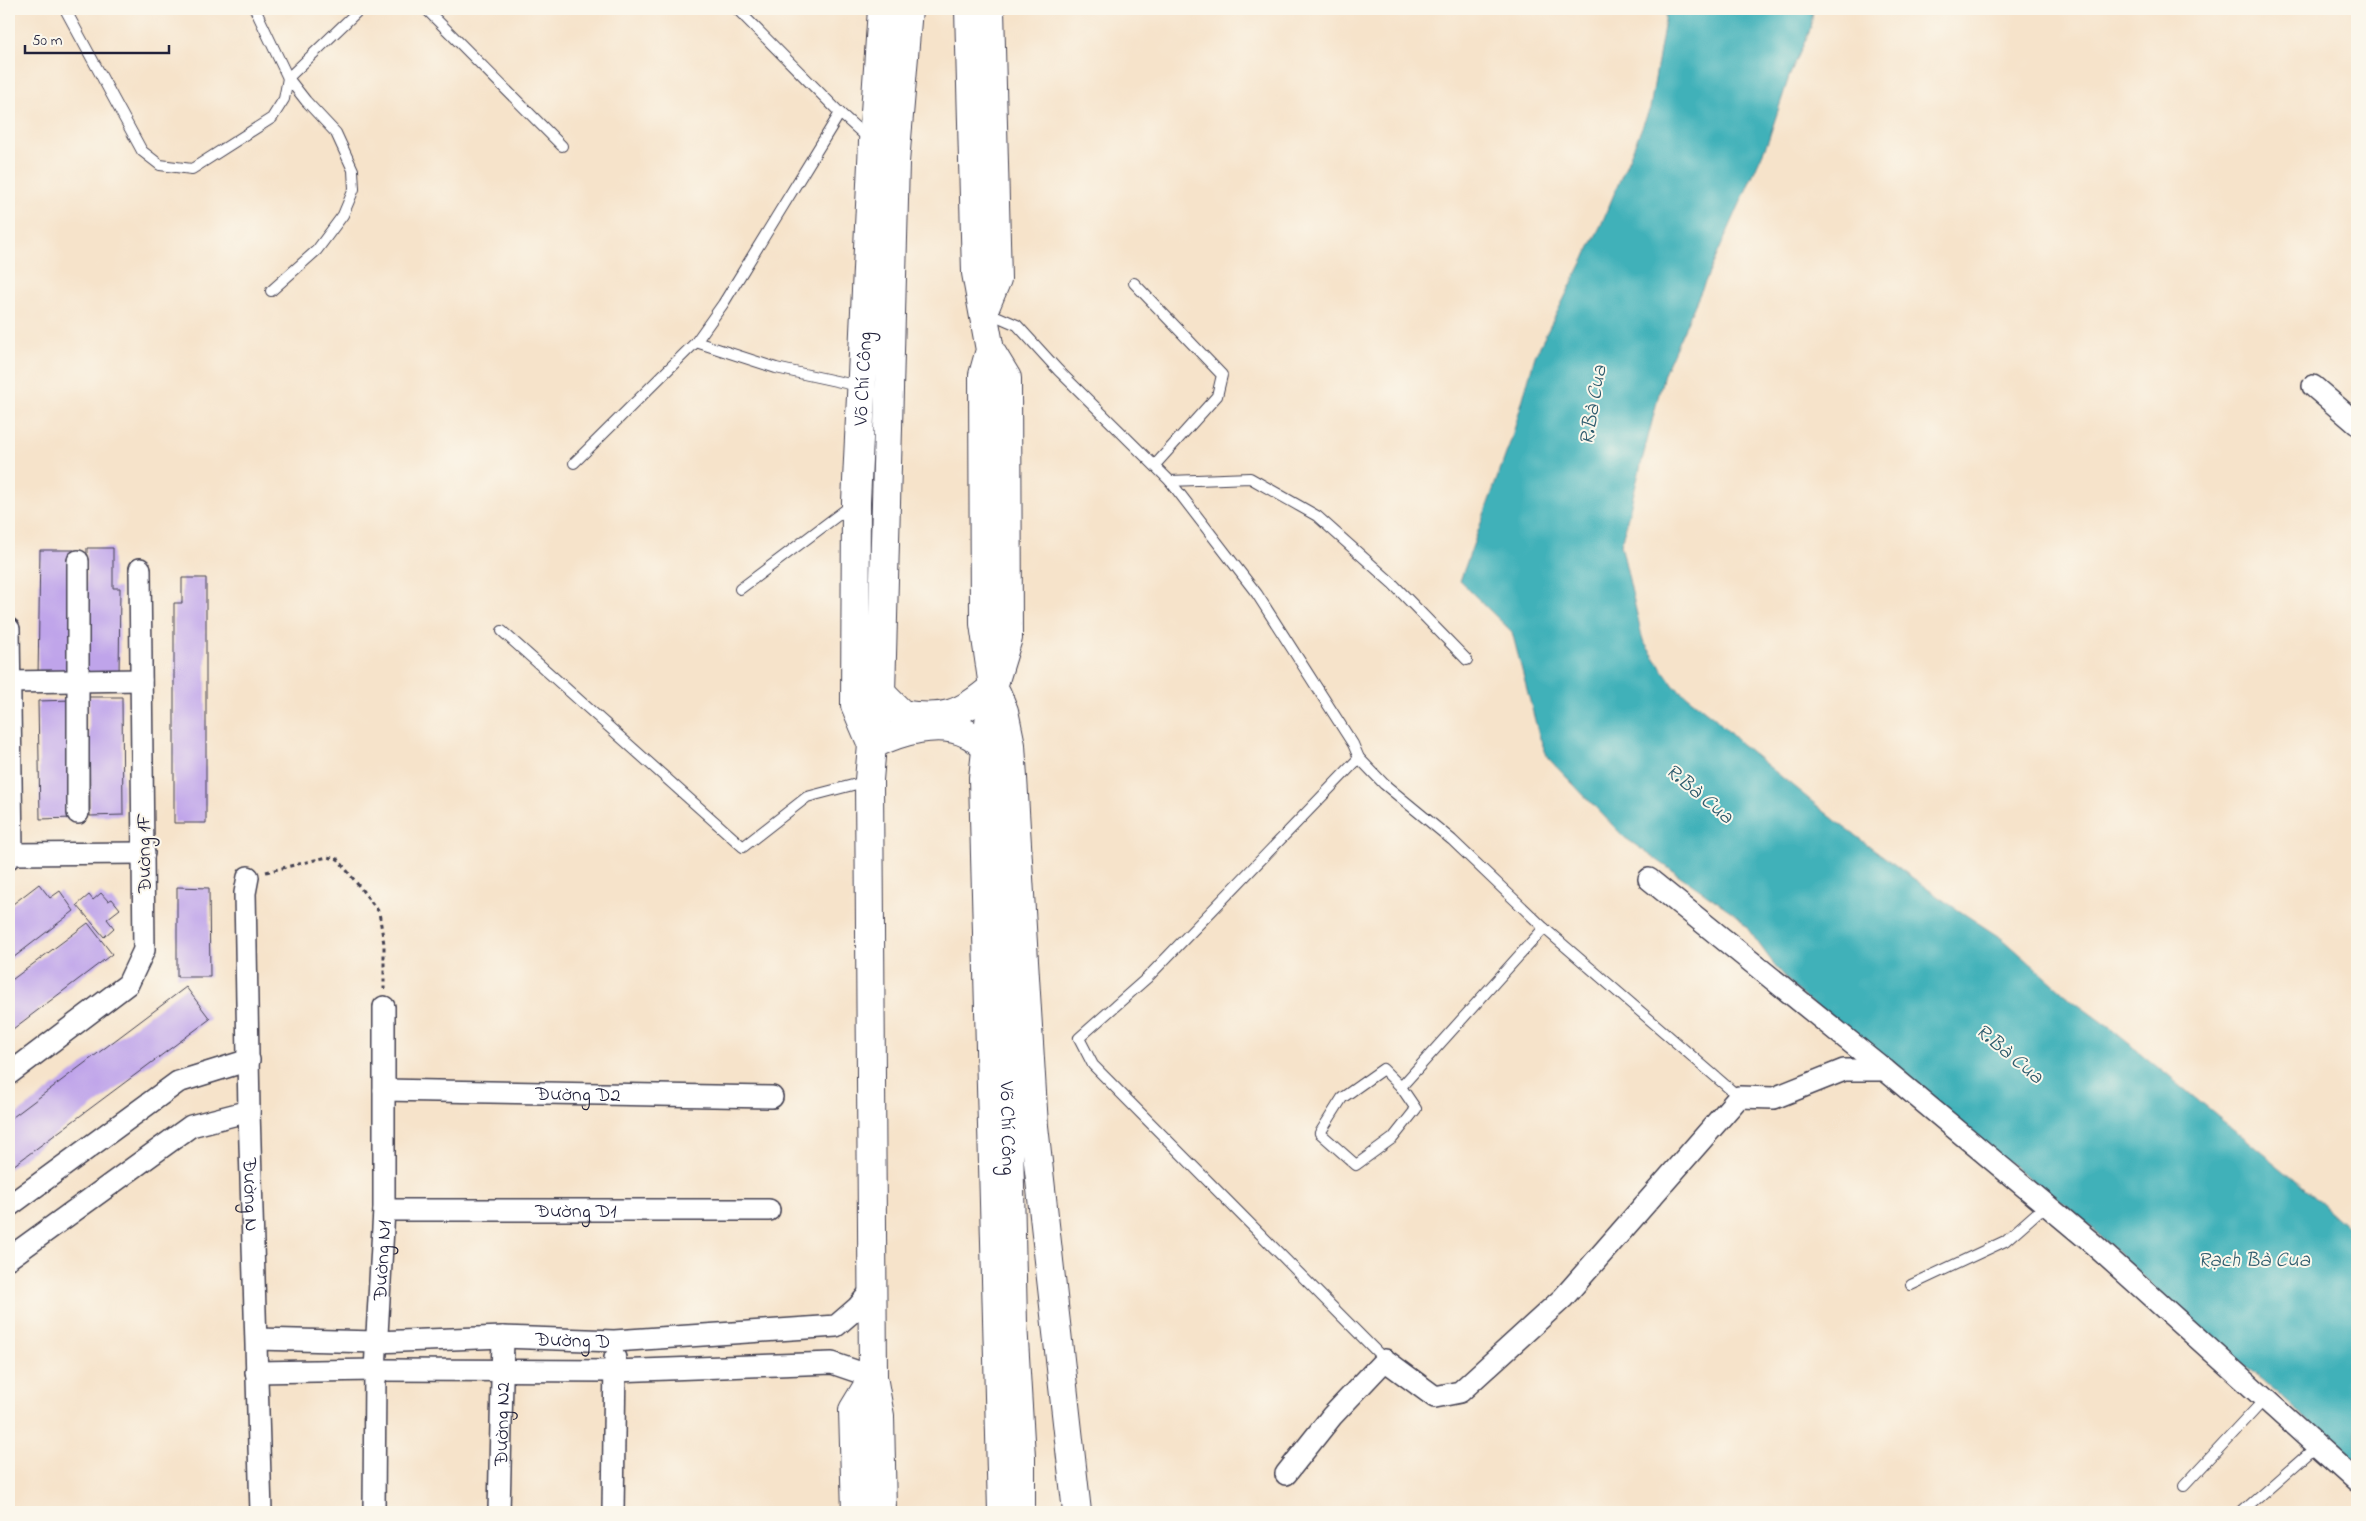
<svg xmlns="http://www.w3.org/2000/svg" width="2366" height="1521" font-family="'Indie Flower',sans-serif">
<style>
.water{fill:#41b1b9;stroke:#326a7a}
.building{fill:#bfa4ea}
.lines{fill:none;stroke-linecap:round;stroke-linejoin:round}
.lane-casing{stroke:#423f50;stroke-width:12}
.street-casing{stroke:#423f50;stroke-width:24}
.primary-casing{stroke:#423f50;stroke-width:30}
.highway-casing{stroke:#423f50;stroke-width:30}
.path{stroke:#423f50;stroke-width:3;stroke-dasharray:4 4;stroke-linecap:butt}
.lane{stroke:#fff;stroke-width:10}
.street{stroke:#fff;stroke-width:21}
.primary{stroke:#fff;stroke-width:28}
.highway{stroke:#fff;stroke-width:28}
.labels{text-anchor:middle;stroke-width:4;stroke-linejoin:round;paint-order:stroke}
.street-label{font-size:20px;fill:#22223b;stroke:#fbf7ec}
.water-label{font-size:21px;font-style:italic;fill:#2e5b6d;stroke:#fbf7ec}
</style>
<rect width="100%" height="100%" fill="#fbf7ec"/>
<filter id="ink" filterUnits="userSpaceOnUse"><feTurbulence type="fractalNoise" baseFrequency=".02" numOctaves="2"/><feDisplacementMap in="SourceGraphic" scale="10" xChannelSelector="R" yChannelSelector="G"/><feConvolveMatrix kernelMatrix="1 2 1 2 8 2 1 2 1" color-interpolation-filters="sRGB"/></filter>
<filter id="wash" filterUnits="userSpaceOnUse"><feTurbulence type="fractalNoise" baseFrequency=".0096" numOctaves="4" result="noise"/><feDisplacementMap in="SourceGraphic" scale="20" xChannelSelector="R" yChannelSelector="G"/><feGaussianBlur stdDeviation="1.12" result="paint"/><feColorMatrix in="noise" values="0 0 0 0 0 0 0 0 0 0 0 0 0 0 0 0 0 1.4 0 .05"/><feComposite in="paint" operator="in"/></filter>
<g filter="url(#wash)">
<rect width="100%" height="100%" fill="#f6e3ca"/>
<polygon class="water" points="1667,9 1813,9 1811,28 1789,77 1768,141 1664,374 1621,544 1643,641 1674,686 1715,718 1741,744 1841,825 1940,898 2004,940 2073,1001 2110,1028 2296,1181 2357,1236 2357,1462 2161,1293 2072,1210 2001,1157 1799,993 1773,963 1739,917 1624,837 1548,758 1539,736 1512,632 1460,581 1512,437 1535,356 1601,225 1650,108"/>
<g id="blocks">
<g class="building">
<polygon points="87,548 113,548 113,588 120,588 119,676 85,676"/>
<polygon points="40,550 74,550 72,677 38,677"/>
<polygon points="182,578 206,578 206,823 174,823 174,603 182,603"/>
<polygon points="89,697 122,697 123,815 90,816"/>
<polygon points="72,700 73,818 40,819 38,701"/>
<polygon points="39,884 50,898 60,891 74,911 9,961 9,907"/>
<polygon points="177,887 209,888 210,977 177,977"/>
<polygon points="101,893 108,901 112,899 120,909 107,919 114,928 104,937 77,905 89,895 93,900"/>
<polygon points="88,923 112,954 9,1032 9,982"/>
<polygon points="186,987 210,1019 9,1169 9,1120"/>
</g>
</g>
</g>
<g filter="url(#ink)">
<use href="#blocks" fill-opacity="0" stroke="#423f50" stroke-width="1"/>
<g class="lines">
<g class="lane-casing">
<g id="lane">
<polyline points="65,9 142,151 160,165 192,169 272,118 284,99 288,78 360,9"/>
<polyline points="255,9 288,78 306,101 336,133 353,170 354,189 343,215 317,250 271,291"/>
<polyline points="426,9 562,146"/>
<polyline points="737,9 840,113 870,140"/>
<polyline points="1134,283 1222,375 1217,396 1155,465"/>
<polyline points="987,312 1017,325 1058,370 1170,481 1257,594 1353,744 1359,758 1384,784 1452,840 1544,928 1739,1097"/>
<polyline points="696,342 776,368 859,386"/>
<polyline points="574,463 696,342 723,304 840,113"/>
<polyline points="1170,481 1250,478 1317,516 1393,584 1467,660"/>
<polyline points="740,589 853,504"/>
<polyline points="502,631 743,847 807,797 868,781"/>
<polyline points="1359,758 1147,978 1079,1038 1093,1065 1385,1360"/>
<polygon points="1383,1069 1401,1087 1416,1109 1393,1138 1356,1165 1320,1133 1342,1098"/>
<polyline points="1401,1087 1544,928"/>
<polyline points="1911,1285 2005,1241 2046,1205"/>
<polyline points="2184,1486 2265,1399"/>
<polyline points="2242,1512 2317,1446"/>
</g>
</g>
<g class="street-casing">
<g id="street">
<polyline points="2313,386 2357,424"/>
<polyline points="78,561 78,813"/>
<polyline points="9,629 12,854"/>
<polyline points="9,682 141,680"/>
<polyline points="9,858 12,854 144,853"/>
<path id="s1" d="M248 877 245 893 249 1111 261 1512"/>
<polyline points="1649,879 1885,1070"/>
<polyline points="9,1074 128,984 144,950 140,569"/>
<path id="s2" d="M384 1090 772 1097"/>
<polyline points="9,1206 178,1082 249,1060"/>
<path id="s3" d="M384 1210H769"/>
<polyline points="9,1258 191,1126 249,1111"/>
<path id="s4" d="M257 1339 376 1342 503 1337 614 1341 836 1326 858 1307 872 1290"/>
<polyline points="256,1372 375,1370 615,1371 832,1363 873,1377"/>
<polyline points="1286,1474 1332,1416 1385,1360 1435,1397 1460,1392 1563,1298 1739,1097 1774,1098 1844,1070 1885,1070 2092,1243 2357,1482"/>
<path id="s5" d="M374 1512 375 1370 384 1210V1007"/>
<path id="s6" d="M499 1512 503 1337"/>
<polyline points="613,1512 615,1358"/>
</g>
</g>
<g class="primary-casing">
<g id="primary">
<polyline points="984,310 997,279 990,9"/>
<polyline points="990,350 1007,378 1008,638 993,687"/>
<path id="s7" d="M872 745 855 705 856 502 873 142 882 9"/>
<path id="s8" d="M987 748 997 761 1001 783 1013 1323 1021 1457V1512"/>
<polyline points="856,1512 853,1410 873,1377"/>
</g>
</g>
<g class="highway-casing">
<g id="highway">
<polyline points="969,9 976,273 990,350 983,375 984,624 993,687 983,778 1002,1512"/>
<path d="M881 693 902 714C944 721 962 714 993 687"/>
<polyline points="997,694 1004,711 1011,745 1034,1126 1077,1512"/>
<path d="M872 745C898 732 939 719 968 734 975 737 981 744 987 748"/>
<polyline points="882,1512 880,1416 873,1377 869,780 872,745 881,693 895,162 908,9"/>
</g>
</g>
<polyline class="path" points="266,872 327,857 338,859 379,912 384,944 384,989"/>
<use href="#lane" class="lane"/>
<use href="#street" class="street"/>
<use href="#primary" class="primary"/>
<use href="#highway" class="highway"/>
</g>
</g>
<g class="labels">
<g class="street-label">
<text dy="7" stroke="none"><textPath href="#s7" startOffset="370">Võ Chí Công</textPath></text>
<text transform="translate(143 853) rotate(-91)" y="7">Đường 1F</text>
<text dy="7" stroke="none"><textPath href="#s2" startOffset="194">Đường D2</textPath></text>
<text dy="7" stroke="none"><textPath href="#s8" startOffset="384">Võ Chí Công</textPath></text>
<text dy="7" stroke="none"><textPath href="#s1" startOffset="318">Đường N</textPath></text>
<text dy="7" stroke="none"><textPath href="#s3" startOffset="192">Đường D1</textPath></text>
<text dy="7" stroke="none"><textPath href="#s5" startOffset="252">Đường N1</textPath></text>
<text dy="7" stroke="none"><textPath href="#s4" startOffset="316">Đường D</textPath></text>
<text dy="7" stroke="none"><textPath href="#s6" startOffset="88">Đường N2</textPath></text>
</g>
<g class="water-label">
<text transform="translate(1592 405) rotate(-80)" y="7">R.Bà Cua</text>
<text transform="translate(1700 793) rotate(40)" y="7">R.Bà Cua</text>
<text transform="translate(2010 1053) rotate(40)" y="7">R.Bà Cua</text>
<text x="2254" y="1266">Rạch Bà Cua</text>
</g>
</g>
<rect width="2366" height="1521" fill="none" stroke="#fbf7ec" stroke-width="30"/>
<path d="M25 45v8h144v-8" fill="none" stroke="#22223b" stroke-width="2.5"/>
<text x="32" y="45" font-size="15" fill="#22223b" stroke="#fbf7ec" stroke-width="4" paint-order="stroke">50 m</text>
</svg>
